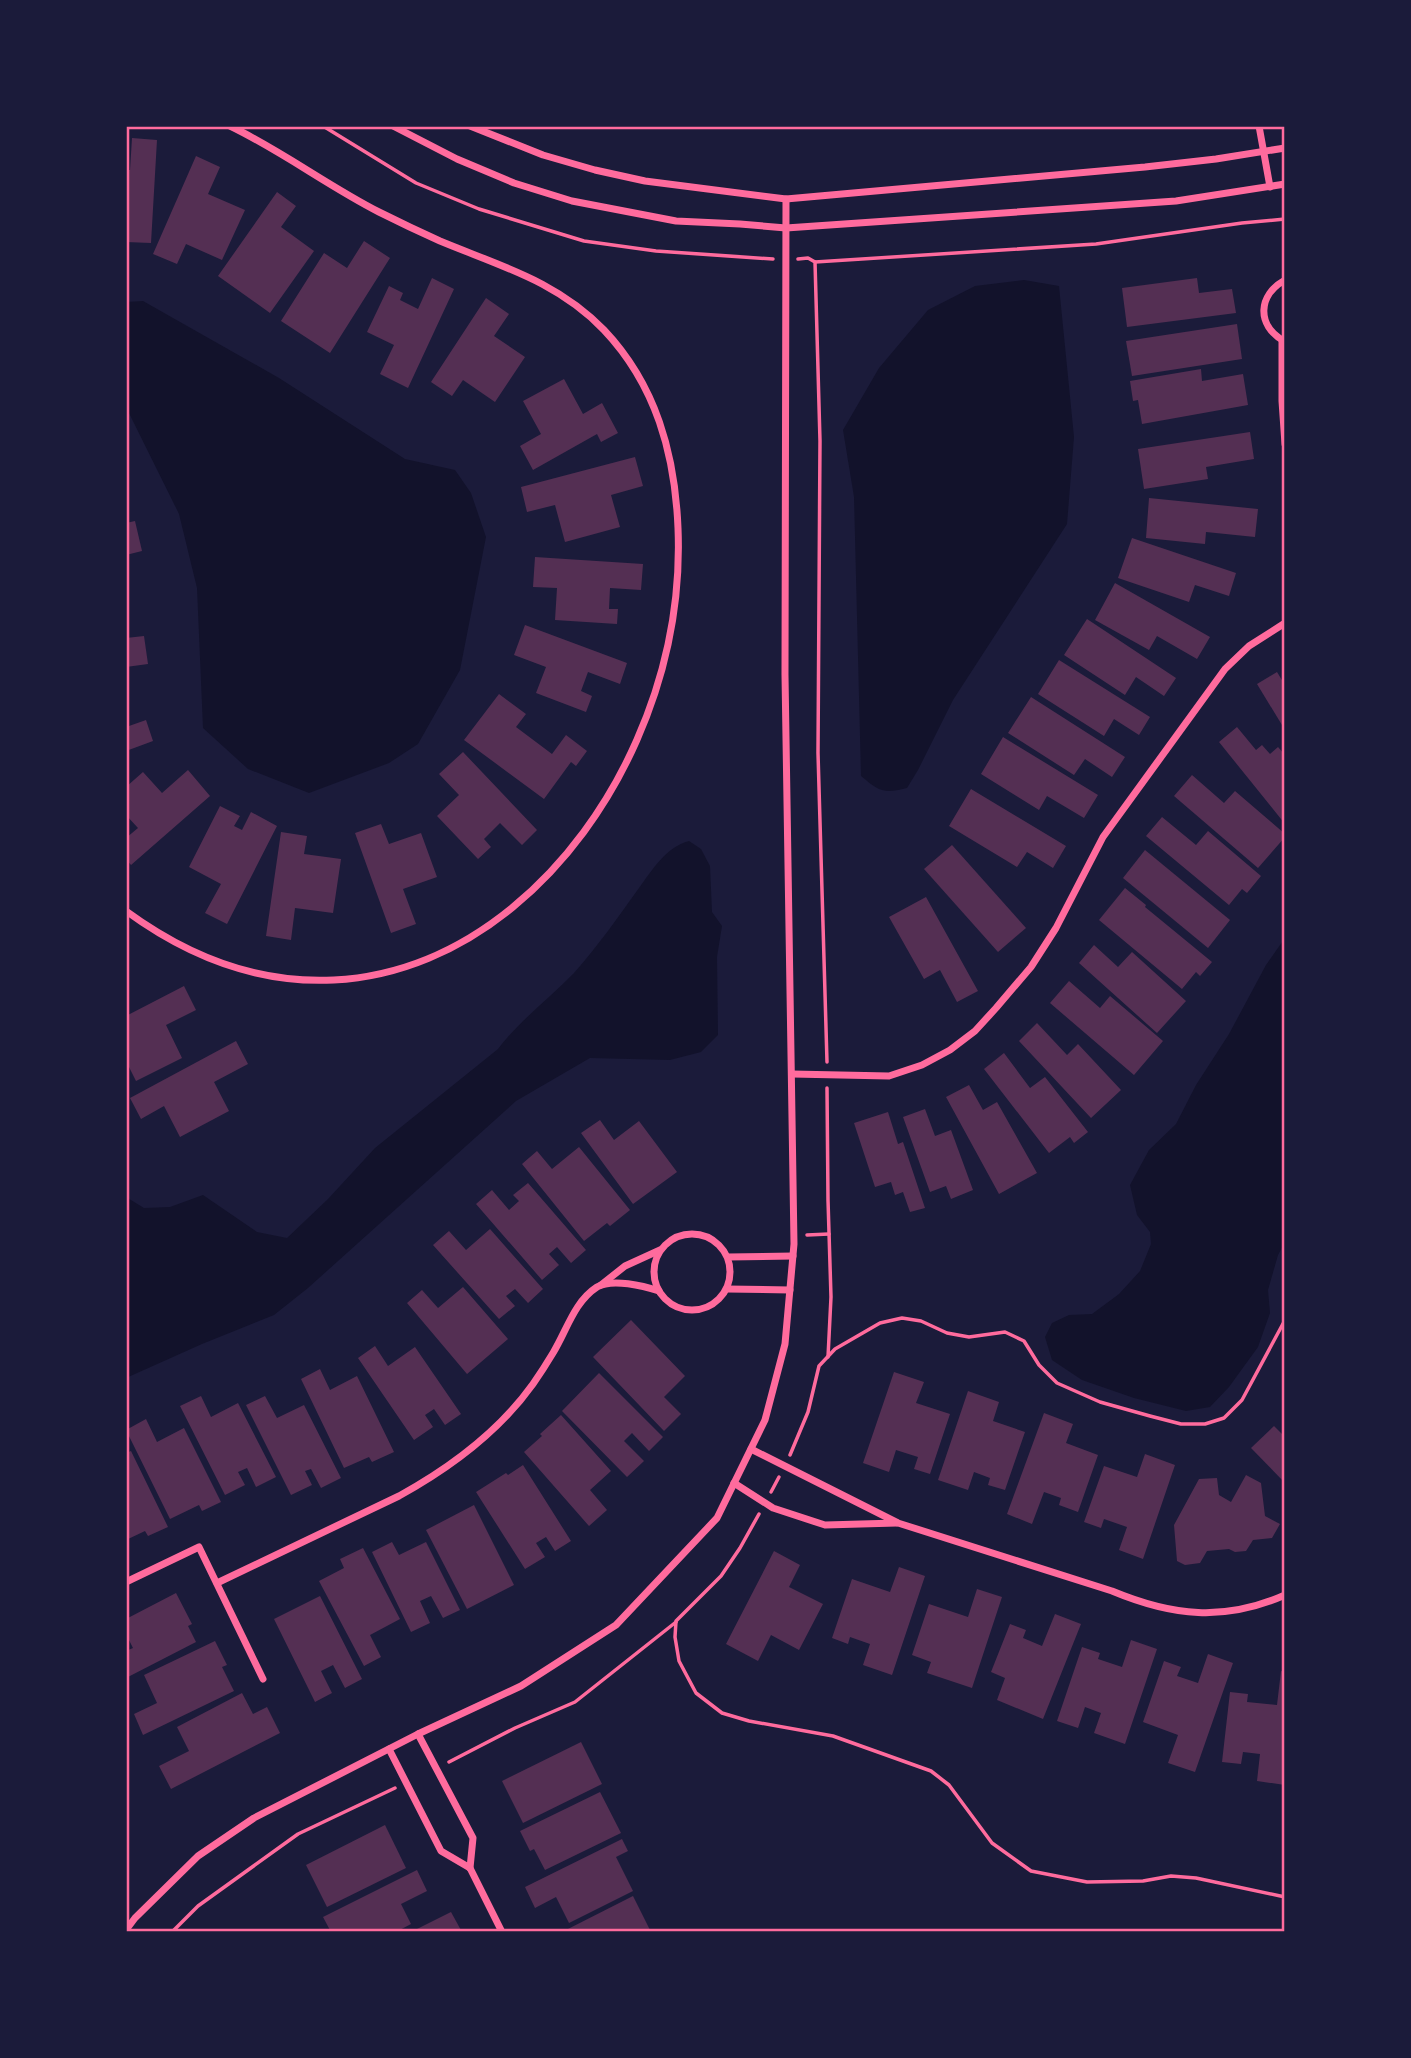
<svg xmlns="http://www.w3.org/2000/svg" width="1411" height="2058" font-family="Cabin,sans-serif">
<style>
.water{fill:#12122b}
.building{fill:#542f53}
.lines{fill:none;stroke-linecap:round;stroke-linejoin:round}
.path{stroke:#ff6b9d;stroke-width:3.5}
.minor{stroke:#ff6b9d;stroke-width:7}
.neatline{fill:none;stroke:#ff6b9d;stroke-width:2.5}
</style>
<rect width="100%" height="100%" fill="#1b1b3a"/>
<g class="water">
<path d="M1024 280 1059 286 1074 437 1067 524 953 700 918 770 907 788C883 794 879 791 861 776L854 497 843 430 879 368 928 310 975 286Z"/>
<polygon points="143,301 279,378 405,459 455,470 471,493 486,537 460,670 418,744 389,763 309,793 248,769 203,728 197,588 179,514 126,407 126,302"/>
<path d="M689 841 701 849 710 866 712 912 722 926 717 957 718 1035 701 1052 670 1060 590 1058 516 1101 308 1288 274 1315 202 1344 126 1378V1197L144 1208 170 1207 203 1195 257 1232 287 1238 328 1199 375 1148 498 1049C520 1020 549 999 574 973 598 946 619 916 639 888 653 869 666 847 689 841Z"/>
<polygon points="1285,938 1285,1242 1278,1255 1268,1290 1270,1313 1258,1347 1229,1387 1210,1407 1186,1411 1134,1398 1082,1380 1052,1360 1045,1337 1052,1323 1069,1315 1092,1314 1119,1294 1140,1271 1151,1244 1150,1232 1137,1215 1130,1185 1149,1150 1176,1124 1196,1085 1229,1034 1266,965"/>
</g>
<g class="building">
<polygon points="132,138 157,140 151,243 126,242 126,170 130,170"/>
<polygon points="196,156 220,167 208,194 245,210 222,260 186,244 177,264 153,254"/>
<polygon points="277,192 296,206 281,227 314,251 270,313 218,276"/>
<polygon points="364,241 390,258 330,353 281,321 324,253 347,268"/>
<polygon points="432,278 454,289 408,388 380,374 394,345 367,332 389,286 403,293 400,300 418,309"/>
<polygon points="1197,278 1199,293 1232,289 1236,313 1127,327 1122,288"/>
<polygon points="486,298 509,314 494,336 525,357 495,402 463,380 452,396 431,382"/>
<polygon points="1237,324 1242,359 1132,376 1126,341"/>
<polygon points="1201,369 1202,381 1243,374 1248,405 1142,424 1138,400 1133,401 1130,381"/>
<polygon points="564,379 583,414 602,403 618,433 601,442 597,434 533,470 520,446 541,434 523,401"/>
<polygon points="1250,432 1254,459 1206,467 1208,479 1144,489 1138,449"/>
<polygon points="635,457 643,486 611,495 620,527 565,542 555,505 527,512 521,487"/>
<polygon points="1149,498 1258,509 1255,537 1206,532 1205,544 1146,538"/>
<polygon points="135,521 142,551 126,555 126,523"/>
<polygon points="1132,538 1236,573 1229,596 1195,585 1189,602 1118,578"/>
<polygon points="535,557 643,564 641,590 610,588 609,609 618,609 617,624 555,620 557,588 533,587"/>
<polygon points="1115,583 1210,637 1197,659 1157,636 1149,650 1095,620"/>
<polygon points="1087,619 1176,678 1164,696 1136,677 1125,695 1064,655"/>
<polygon points="525,625 627,663 620,684 588,672 581,691 592,696 586,712 536,693 546,667 514,655"/>
<polygon points="144,636 148,664 126,667 126,638"/>
<polygon points="1059,660 1150,717 1139,735 1114,719 1104,736 1038,694"/>
<polygon points="1277,672 1285,685 1285,730 1257,684"/>
<polygon points="499,694 526,714 516,727 552,754 566,735 587,751 576,766 571,762 544,799 464,740"/>
<polygon points="1031,697 1125,757 1112,777 1085,759 1074,775 1008,733"/>
<polygon points="126,718 129,726 146,720 153,741 126,751"/>
<polygon points="1237,727 1256,750 1262,745 1270,754 1278,747 1285,755 1285,824 1219,742"/>
<polygon points="1003,737 1098,795 1084,818 1047,796 1039,810 981,774"/>
<polygon points="463,752 537,830 522,845 500,823 484,839 491,847 478,859 437,816 459,795 439,774"/>
<polygon points="188,770 210,796 131,865 126,859 126,838 138,828 126,815 126,787 143,772 162,793"/>
<polygon points="1192,775 1224,803 1235,791 1285,834 1285,837 1258,868 1174,796"/>
<polygon points="971,789 1066,846 1053,868 1027,852 1017,867 949,826"/>
<polygon points="220,806 240,816 234,826 242,830 251,812 277,826 227,924 205,913 221,884 189,867"/>
<polygon points="1162,817 1196,845 1208,831 1261,876 1247,893 1242,889 1229,905 1146,836"/>
<polygon points="381,824 389,844 421,833 437,877 403,889 416,924 391,933 355,833"/>
<polygon points="281,832 307,836 304,854 341,859 333,913 295,908 291,940 266,936"/>
<polygon points="952,845 1026,928 998,952 924,869"/>
<polygon points="1145,850 1230,920 1208,948 1123,878"/>
<polygon points="1125,888 1146,905 1145,907 1212,962 1200,976 1196,972 1182,989 1099,920"/>
<polygon points="926,897 978,991 957,1002 940,970 924,979 889,917"/>
<polygon points="1094,945 1118,967 1132,952 1186,1001 1157,1033 1079,963"/>
<polygon points="1069,981 1100,1008 1110,996 1163,1041 1134,1075 1050,1003"/>
<polygon points="184,986 196,1010 166,1025 182,1058 136,1081 126,1061 126,1016"/>
<polygon points="1037,1023 1067,1055 1078,1044 1121,1090 1091,1118 1019,1041"/>
<polygon points="236,1041 248,1064 214,1082 229,1111 180,1137 164,1106 141,1119 130,1098"/>
<polygon points="1004,1053 1030,1088 1045,1077 1088,1132 1074,1143 1070,1137 1049,1153 984,1069"/>
<polygon points="969,1085 983,1110 997,1102 1037,1173 999,1194 946,1097"/>
<polygon points="925,1109 935,1136 951,1130 973,1190 951,1199 946,1186 930,1192 903,1117"/>
<polygon points="888,1112 898,1144 903,1142 925,1208 910,1212 903,1192 895,1195 891,1182 875,1187 854,1123"/>
<polygon points="600,1120 614,1140 639,1121 677,1172 633,1204 581,1133"/>
<polygon points="579,1147 630,1210 610,1226 607,1223 584,1241 522,1164 537,1151 552,1169"/>
<polygon points="528,1183 586,1250 571,1263 557,1247 549,1254 559,1265 542,1280 476,1204 492,1190 509,1210 519,1201 513,1195"/>
<polygon points="490,1229 543,1289 528,1303 515,1289 506,1296 515,1306 499,1319 433,1245 449,1231 466,1250"/>
<polygon points="463,1287 508,1339 467,1374 407,1303 422,1290 438,1308"/>
<polygon points="631,1320 685,1376 664,1397 681,1414 664,1431 593,1357"/>
<polygon points="375,1346 388,1366 415,1347 461,1414 445,1425 434,1409 425,1415 433,1427 414,1440 358,1358"/>
<polygon points="320,1369 330,1390 357,1376 394,1452 372,1462 369,1457 344,1468 301,1379"/>
<polygon points="894,1372 924,1382 916,1403 950,1414 930,1474 914,1469 918,1457 896,1450 889,1472 863,1463"/>
<polygon points="599,1373 663,1437 649,1451 632,1433 624,1441 644,1461 627,1477 562,1411"/>
<polygon points="968,1391 999,1402 993,1421 1025,1432 1005,1490 988,1485 990,1478 974,1472 968,1490 938,1480"/>
<polygon points="201,1396 211,1417 238,1403 276,1477 256,1487 247,1468 238,1472 245,1485 225,1495 180,1406"/>
<polygon points="265,1396 277,1418 304,1405 341,1478 321,1488 311,1469 305,1471 312,1485 291,1495 246,1405"/>
<polygon points="1044,1413 1073,1424 1066,1443 1098,1455 1078,1512 1059,1505 1061,1498 1044,1492 1032,1524 1007,1514"/>
<polygon points="561,1415 611,1471 590,1490 607,1510 589,1526 524,1452 542,1436 540,1434"/>
<polygon points="146,1419 157,1442 184,1428 221,1502 202,1511 199,1505 170,1519 126,1430"/>
<polygon points="1274,1426 1285,1437 1285,1483 1251,1448"/>
<polygon points="131,1451 168,1527 148,1536 145,1531 126,1540 126,1453"/>
<polygon points="1145,1454 1175,1465 1143,1559 1119,1550 1127,1527 1104,1519 1101,1528 1084,1522 1104,1466 1137,1477"/>
<polygon points="523,1465 571,1541 555,1551 546,1537 536,1543 545,1557 525,1569 476,1492 506,1473 508,1475"/>
<polygon points="1246,1475 1261,1483 1265,1516 1280,1524 1272,1538 1253,1540 1246,1551 1235,1552 1229,1549 1207,1551 1200,1563 1185,1565 1177,1561 1174,1525 1199,1479 1217,1478 1219,1495 1231,1502"/>
<polygon points="474,1505 514,1585 467,1609 426,1530"/>
<polygon points="392,1542 399,1555 426,1542 460,1610 443,1618 431,1596 420,1601 430,1623 411,1632 372,1552"/>
<polygon points="363,1548 400,1619 370,1635 381,1657 364,1666 319,1581 344,1568 340,1559"/>
<polygon points="774,1551 800,1565 789,1587 823,1604 799,1650 771,1635 758,1661 726,1644"/>
<polygon points="899,1567 925,1576 892,1675 863,1665 870,1644 850,1637 848,1644 832,1638 852,1579 890,1592"/>
<polygon points="977,1589 1002,1597 972,1688 927,1673 931,1662 912,1655 929,1604 968,1617"/>
<polygon points="176,1593 192,1624 188,1626 196,1642 126,1678 126,1651 133,1648 126,1634 126,1619"/>
<polygon points="320,1596 362,1679 345,1688 333,1665 321,1671 332,1693 315,1702 274,1619"/>
<polygon points="1055,1614 1081,1624 1043,1719 997,1700 1005,1678 991,1672 1010,1624 1026,1630 1023,1638 1042,1646"/>
<polygon points="1131,1640 1157,1649 1125,1744 1094,1733 1101,1713 1085,1707 1078,1728 1057,1721 1082,1647 1100,1653 1098,1659 1122,1667"/>
<polygon points="215,1641 227,1665 222,1667 234,1691 143,1735 134,1714 157,1703 144,1675"/>
<polygon points="1208,1654 1233,1663 1195,1772 1168,1763 1178,1735 1143,1722 1164,1661 1181,1667 1177,1676 1198,1683"/>
<polygon points="1281,1671 1285,1672 1285,1785 1257,1781 1260,1754 1243,1752 1241,1764 1222,1762 1230,1692 1248,1694 1247,1702 1277,1705"/>
<polygon points="242,1693 253,1714 267,1707 280,1733 171,1789 159,1766 189,1751 177,1727"/>
<polygon points="581,1742 602,1784 523,1823 502,1781"/>
<polygon points="600,1792 621,1833 545,1870 534,1849 530,1851 520,1831"/>
<polygon points="385,1825 406,1868 327,1907 306,1865"/>
<polygon points="622,1839 628,1851 616,1857 633,1891 569,1923 556,1897 535,1908 525,1887"/>
<polygon points="417,1870 427,1891 401,1904 411,1924 396,1932 331,1932 323,1917"/>
<polygon points="633,1896 651,1932 562,1932"/>
<polygon points="451,1912 462,1932 411,1932"/>
</g>
<g class="lines">
<g class="path">
<polyline points="323,126 416,183 479,209 584,241 656,251 773,259"/>
<polyline points="798,259 808,258 815,262 820,441 818,753 827,1062"/>
<polyline points="815,262 1096,244 1242,223 1285,219"/>
<polyline points="827,1088 828,1200 831,1297 828,1357"/>
<polyline points="807,1235 829,1234"/>
<polyline points="790,1455 808,1412 819,1366 835,1349 880,1323 902,1318 921,1321 947,1333 969,1337 1005,1332 1024,1341 1039,1365 1057,1383 1100,1402 1150,1416 1181,1424 1205,1424 1224,1418 1242,1400 1285,1320"/>
<polyline points="771,1492 779,1477"/>
<polyline points="759,1514 740,1548 721,1576 676,1621 675,1637 679,1661 696,1693 722,1713 749,1721 833,1736 931,1771 949,1785 992,1843 1031,1871 1087,1882 1143,1881 1171,1876 1196,1878 1285,1897"/>
<polyline points="449,1762 515,1728 575,1702 676,1622"/>
<polyline points="172,1932 198,1906 298,1834 395,1788"/>
</g>
<g class="minor">
<polyline points="393,126 457,159 514,183 572,201 676,221 740,224 786,228 1176,201 1285,184"/>
<polyline points="470,126 543,155 595,170 645,181 786,199 1145,167 1216,159 1285,148"/>
<polyline points="1259,126 1270,187"/>
<polyline points="1282,340 1282,401 1285,444"/>
<path d="M1284 341C1256 325 1258 295 1285 280"/>
<path d="M126 911C410 1119 690 820 678 528 675 454 656 385 604 330 557 281 500 266 440 241 420 232 399 222 379 212 328 186 282 151 230 126"/>
<polyline points="792,1074 889,1076 922,1065 950,1050 975,1031 996,1008 1031,967 1056,928 1103,837 1225,669 1249,646 1285,623"/>
<circle cx="692" cy="1272" r="38"/>
<polyline points="728,1257 793,1256"/>
<polyline points="601,1285 625,1266 660,1250"/>
<polyline points="727,1289 790,1290"/>
<path d="M751 1449 898 1523 1112 1591C1172 1616 1224 1622 1285 1595"/>
<polyline points="734,1483 773,1508 825,1525 897,1523"/>
<polyline points="126,1582 199,1547 263,1679"/>
<path d="M217 1583 399 1496C450 1468 498 1433 533 1384 540 1374 547 1363 553 1353 567 1330 574 1302 597 1287 612 1278 644 1286 659 1291"/>
<polyline points="418,1734 473,1838 470,1868"/>
<polyline points="389,1749 441,1851 470,1868 502,1932"/>
<polyline points="126,1930 135,1918 198,1856 254,1818 418,1734 521,1686 616,1625 717,1518 765,1420 785,1344 794,1244 785,675 786,199"/>
</g>
</g>
<rect width="1411" height="2058" fill="none" stroke="#1b1b3a" stroke-width="256"/>
<rect x="128" y="128" width="1155" height="1802" class="neatline"/>
</svg>
